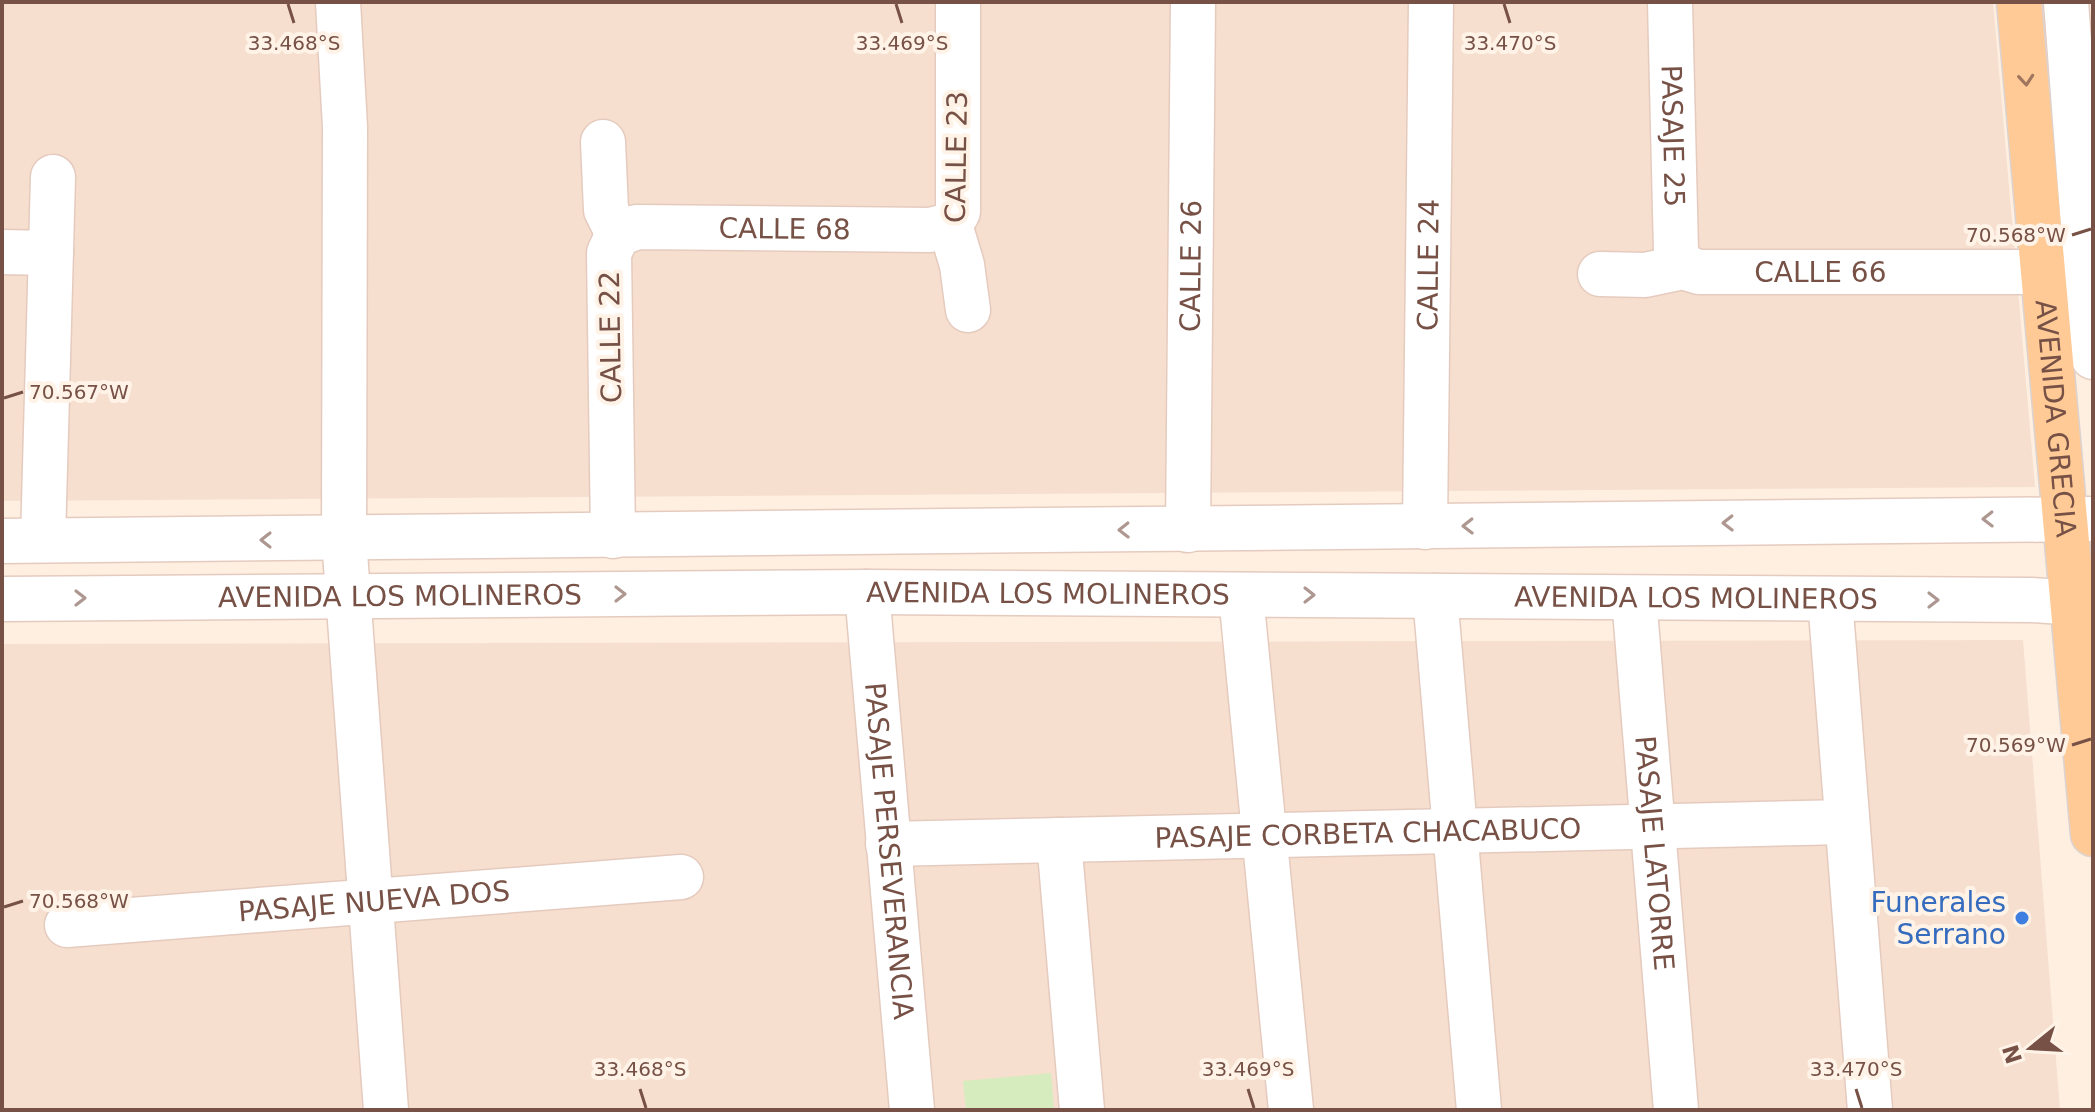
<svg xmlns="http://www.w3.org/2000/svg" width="2095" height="1112" font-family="'DejaVu Sans',sans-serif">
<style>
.residential{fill:#f6dfce}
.green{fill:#d7ecbe}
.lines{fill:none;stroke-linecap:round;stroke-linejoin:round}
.minor-casing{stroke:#e5cbbf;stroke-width:47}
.major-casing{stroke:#dcd2cf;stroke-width:47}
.minor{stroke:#fff;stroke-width:44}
.major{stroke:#ffca96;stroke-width:44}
.oneway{stroke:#a0755e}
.oneway2{stroke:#ad9790}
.ticks{fill:none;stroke:#775146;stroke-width:3}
.shop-dot{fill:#3f7fe0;stroke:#fff3e8;stroke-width:3}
.labels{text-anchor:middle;stroke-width:8;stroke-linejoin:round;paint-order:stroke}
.street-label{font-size:28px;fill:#775146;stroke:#fff3e8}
.shop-label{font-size:28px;fill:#366cbe;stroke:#fff3e8;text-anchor:end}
.ticks-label{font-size:20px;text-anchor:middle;fill:#775146;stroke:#fff3e8;stroke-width:8;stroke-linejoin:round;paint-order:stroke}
</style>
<rect width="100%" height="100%" fill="#feefe0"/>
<g class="residential">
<polygon points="2,2 1993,2 2035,487 2,501"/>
<polygon points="2023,640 2060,1110 2,1110 2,644"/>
</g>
<polygon class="green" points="1051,1073 1054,1110 966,1110 963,1081"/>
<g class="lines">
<g class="minor-casing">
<g id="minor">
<polyline points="338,2 345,127 344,539 386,1110"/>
<path id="s1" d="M1670 2 1676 252 1683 267"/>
<polyline points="2066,2 2093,357"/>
<polyline points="603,142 606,210 618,234"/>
<polyline points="950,225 958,212 958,2"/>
<polyline points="950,225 962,265 968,310"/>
<polyline points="2,252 51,253"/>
<path id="s2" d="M1600 274 1645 275 1683 267 1699 272H2043"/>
<path id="s3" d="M1425 527 1431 2"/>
<path id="s4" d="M1188 530 1193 2"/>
<path id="s5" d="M613 536 609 253 618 234 637 227 930 230 950 225"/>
<polyline points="43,540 53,177"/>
<polyline points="2,541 2093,519"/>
<path id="s6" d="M867 592 912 1110"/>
<polyline points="1241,595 1291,1110"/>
<polyline points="1435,596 1479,1110"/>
<path id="s7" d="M1634 598 1676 1110"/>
<path id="s8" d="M2 599 867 592 2031 600 2093 604"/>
<polyline points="1830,599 1870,1110"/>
<polyline points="1059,840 1082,1110"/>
<path id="s9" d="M888 844 1847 822"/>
<path id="s10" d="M67 925 681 877"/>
</g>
</g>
<g class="major-casing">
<g id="major">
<path id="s11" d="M2019 2 2093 834"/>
</g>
</g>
<use href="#minor" class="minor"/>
<use href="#major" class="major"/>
</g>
<defs><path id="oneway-chevron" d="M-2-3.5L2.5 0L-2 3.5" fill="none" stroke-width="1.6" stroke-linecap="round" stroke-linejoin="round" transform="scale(2)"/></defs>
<use class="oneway" href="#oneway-chevron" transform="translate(2026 80) rotate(85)"/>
<g class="oneway2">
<use href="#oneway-chevron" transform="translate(1988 519) rotate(179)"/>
<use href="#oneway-chevron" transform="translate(1728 523) rotate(179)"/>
<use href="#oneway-chevron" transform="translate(1468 526) rotate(179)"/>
<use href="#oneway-chevron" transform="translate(1124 530) rotate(179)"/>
<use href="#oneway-chevron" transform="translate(266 540) rotate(180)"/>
<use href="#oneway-chevron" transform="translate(620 594)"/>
<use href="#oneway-chevron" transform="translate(1309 595)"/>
<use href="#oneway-chevron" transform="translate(80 598)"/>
<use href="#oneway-chevron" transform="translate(1933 600)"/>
</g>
<path class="ticks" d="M288 4 294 23M896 4 902 23M1504 4 1510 23M2072 235 2091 229M4 398 23 392M2072 745 2091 739M4 907 23 901M640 1089 646 1108M1248 1089 1254 1108M1856 1089 1862 1108"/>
<circle class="shop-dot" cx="2022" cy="918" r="8"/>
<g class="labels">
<g class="street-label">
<text dy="10" stroke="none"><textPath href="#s1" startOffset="134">PASAJE 25</textPath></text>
<text transform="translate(956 157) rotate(-89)" y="10">CALLE 23</text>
<text dy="10" stroke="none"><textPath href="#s5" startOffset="472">CALLE 68</textPath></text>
<text dy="10" stroke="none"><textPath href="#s3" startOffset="262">CALLE 24</textPath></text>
<text dy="10" stroke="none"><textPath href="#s4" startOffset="264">CALLE 26</textPath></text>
<text dy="10" stroke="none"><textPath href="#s2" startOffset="222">CALLE 66</textPath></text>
<text transform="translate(610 337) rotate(-91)" y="10">CALLE 22</text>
<text dy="10" stroke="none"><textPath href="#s11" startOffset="418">AVENIDA GRECIA</textPath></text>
<text dy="10" stroke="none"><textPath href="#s8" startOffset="1046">AVENIDA LOS MOLINEROS</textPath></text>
<text dy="10" stroke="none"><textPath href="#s8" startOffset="398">AVENIDA LOS MOLINEROS</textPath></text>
<text dy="10" stroke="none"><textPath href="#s8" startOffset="1694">AVENIDA LOS MOLINEROS</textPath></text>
<text dy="10" stroke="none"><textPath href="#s9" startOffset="480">PASAJE CORBETA CHACABUCO</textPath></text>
<text dy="10" stroke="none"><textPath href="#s6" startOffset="260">PASAJE PERSEVERANCIA</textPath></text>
<text dy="10" stroke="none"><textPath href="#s7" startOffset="256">PASAJE LATORRE</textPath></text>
<text dy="10" stroke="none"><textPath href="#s10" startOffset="308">PASAJE NUEVA DOS</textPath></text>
</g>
<g class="shop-label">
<text x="2006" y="912">Funerales<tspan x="2006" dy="32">Serrano</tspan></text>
</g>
</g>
<g class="ticks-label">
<text x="294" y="50">33.468°S</text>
<text x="902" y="50">33.469°S</text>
<text x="1510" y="50">33.470°S</text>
<text x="2016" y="242">70.568°W</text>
<text x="79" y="399">70.567°W</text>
<text x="2016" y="752">70.569°W</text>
<text x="79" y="908">70.568°W</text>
<text x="640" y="1076">33.468°S</text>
<text x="1248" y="1076">33.469°S</text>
<text x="1856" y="1076">33.470°S</text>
</g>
<rect width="2095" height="1112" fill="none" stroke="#775146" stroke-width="8"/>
<g transform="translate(2031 1048) rotate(252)" stroke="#fff3e8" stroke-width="6" paint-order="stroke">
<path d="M0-6L14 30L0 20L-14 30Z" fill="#775146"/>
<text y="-12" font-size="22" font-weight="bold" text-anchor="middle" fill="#775146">N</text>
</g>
</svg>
